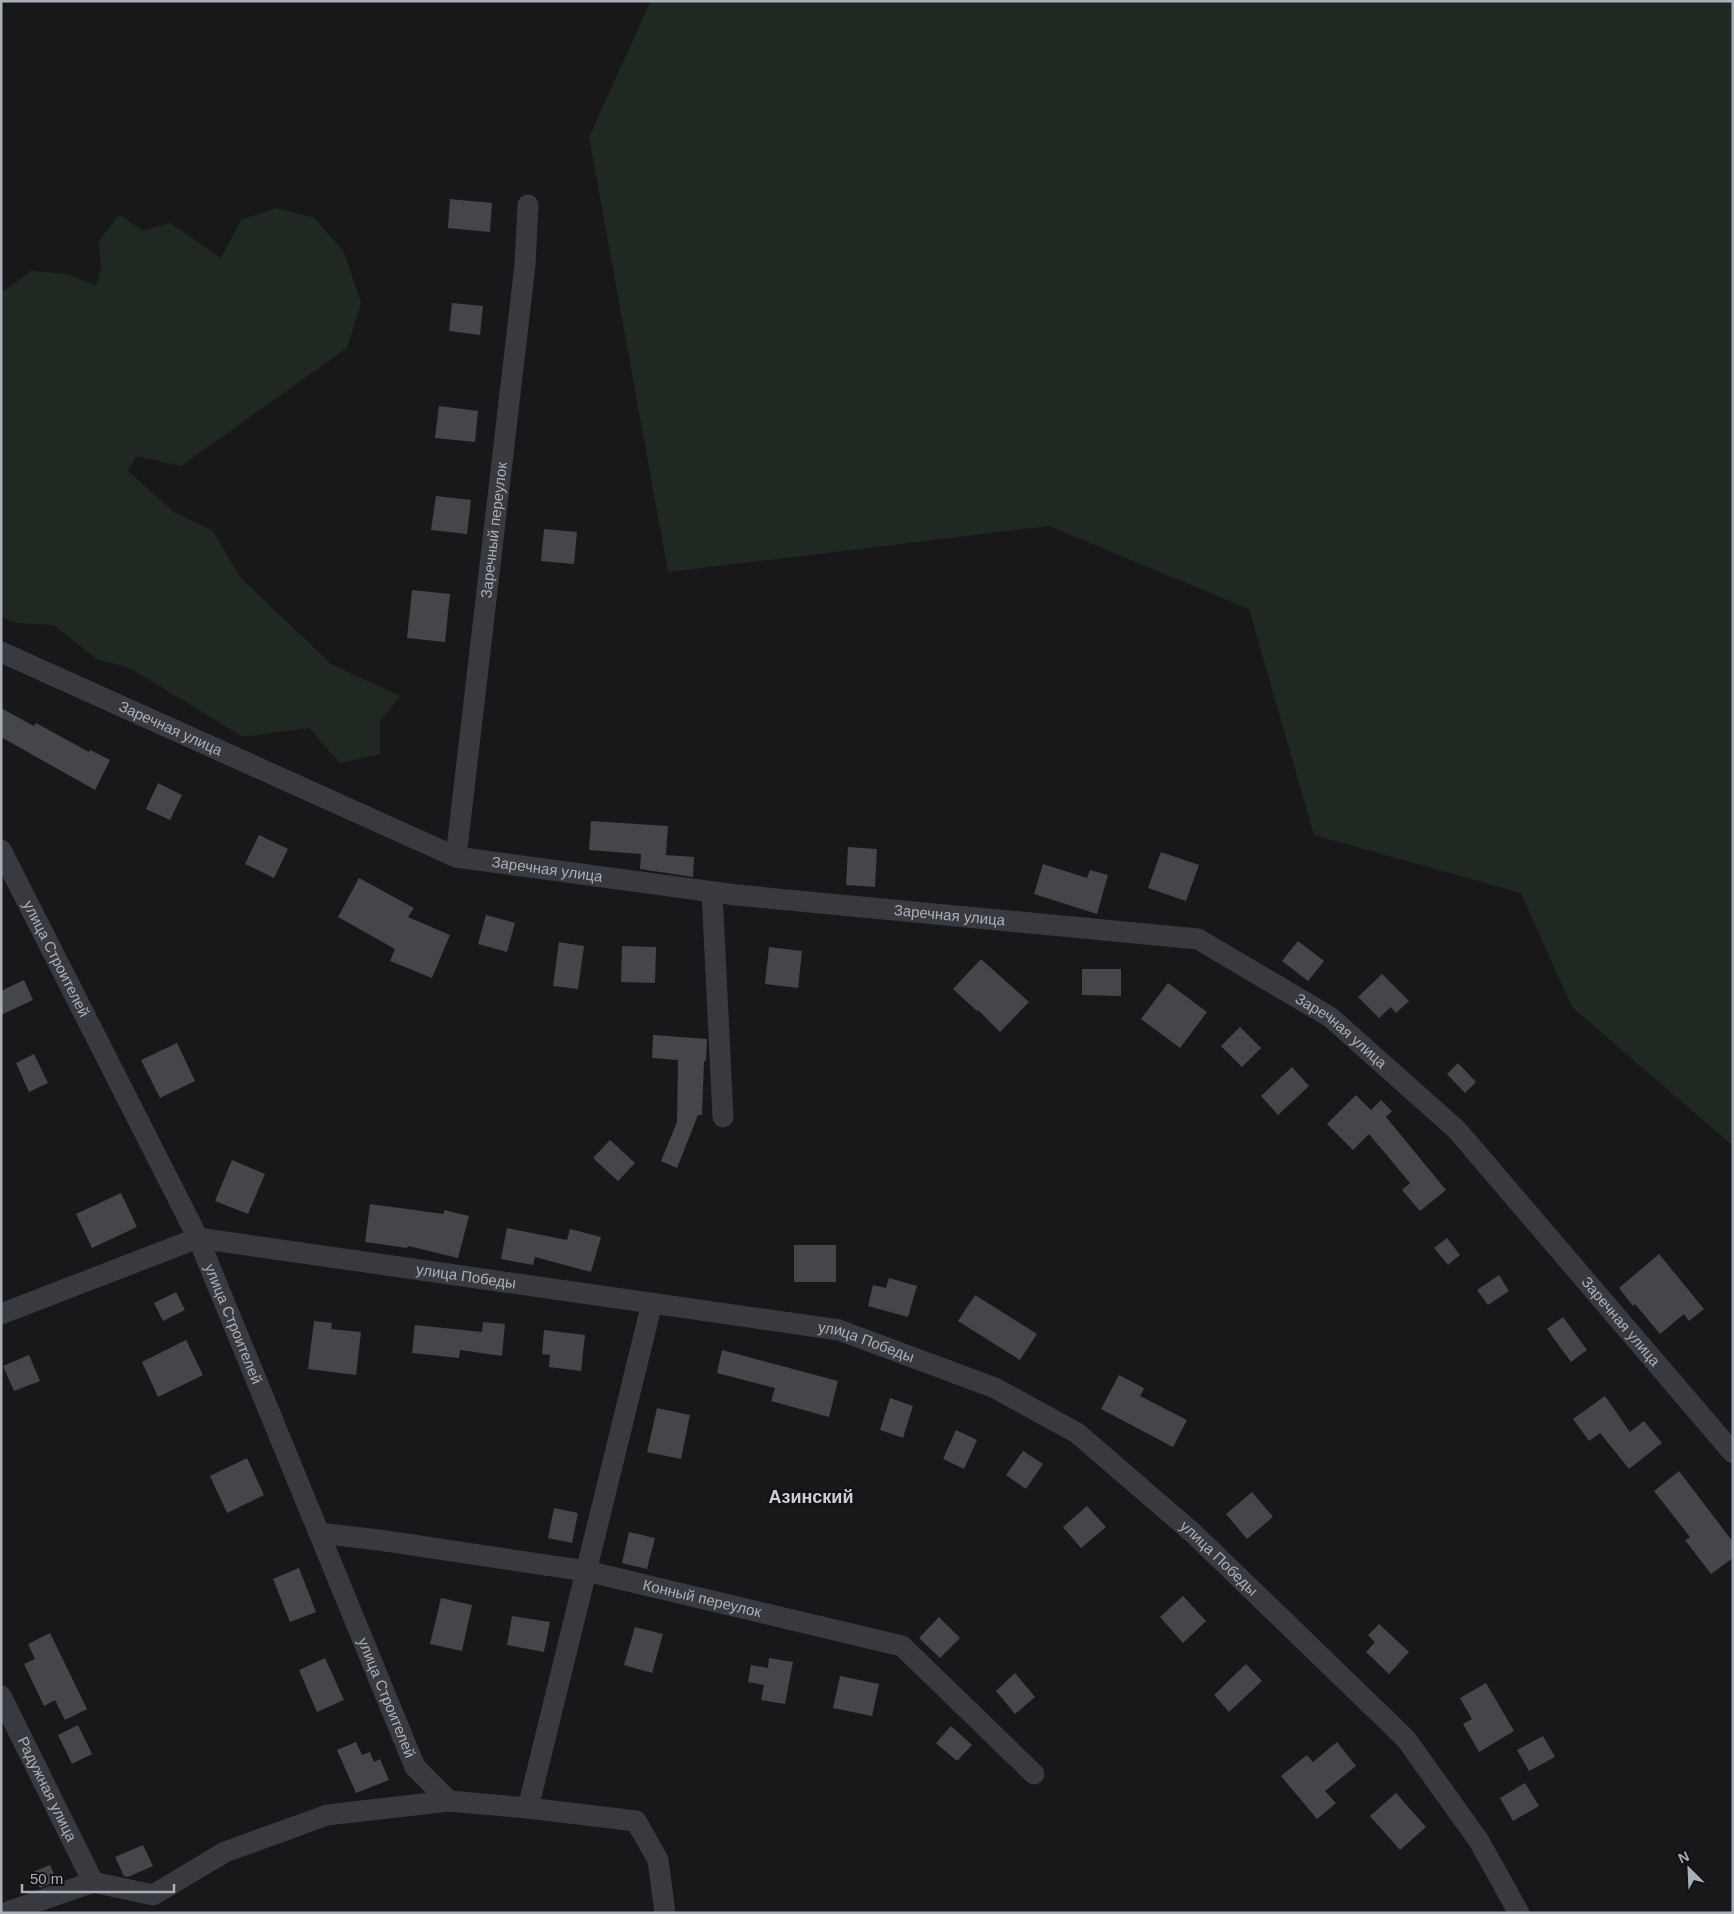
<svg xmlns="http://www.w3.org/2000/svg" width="1734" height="1914" font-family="Arial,sans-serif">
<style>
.green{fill:#202921}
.building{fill:#44464a}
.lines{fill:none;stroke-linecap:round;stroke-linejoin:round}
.minor{stroke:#393a3f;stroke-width:21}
.labels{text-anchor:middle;stroke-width:5;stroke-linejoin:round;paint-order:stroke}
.street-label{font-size:15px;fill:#aab0ba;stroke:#131315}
.quarter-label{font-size:18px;font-weight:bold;fill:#cbcfd6;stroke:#131315}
</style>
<rect width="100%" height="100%" fill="#18181a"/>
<g class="green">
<polygon points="651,1 1733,1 1733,1146 1572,1007 1521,893 1314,835 1249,609 1049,526 668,572 589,137"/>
<polygon points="277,208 314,218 344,252 361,303 347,348 181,466 136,456 128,471 174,512 213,531 240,577 331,664 400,696 380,721 380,754 340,763 309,728 243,737 130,668 96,659 54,625 16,623 1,617 1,293 31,271 67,274 96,286 101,269 99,241 119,215 143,231 170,223 221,258 241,220"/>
</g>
<g class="building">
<polygon points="450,199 492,203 490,232 448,228"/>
<polygon points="452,303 483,306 480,335 449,331"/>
<polygon points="439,406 478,411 475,442 435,438"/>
<polygon points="436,496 471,500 467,534 431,530"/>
<polygon points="544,529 577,532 574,564 541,561"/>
<polygon points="412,590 450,594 445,642 407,638"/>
<polygon points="1,708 34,726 36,723 89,752 90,750 110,760 95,790 1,737"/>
<polygon points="158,783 182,795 170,820 146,809"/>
<polygon points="591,821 668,826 666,855 694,857 693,877 640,869 641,854 589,850"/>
<polygon points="259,835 288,849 274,878 245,864"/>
<polygon points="848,847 877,849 875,887 846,885"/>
<polygon points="1161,852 1199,865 1186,901 1148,888"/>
<polygon points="1043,864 1087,878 1090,870 1108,875 1097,914 1034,894"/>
<polygon points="359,878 414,908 408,917 450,935 432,978 390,961 395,949 338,917"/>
<polygon points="486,915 515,923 507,952 478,944"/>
<polygon points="1298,941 1324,961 1308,981 1282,961"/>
<polygon points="559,942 584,946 578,989 553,986"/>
<polygon points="622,946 656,947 655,983 621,982"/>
<polygon points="769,947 802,951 798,988 765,984"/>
<polygon points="981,959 1029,1002 1000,1032 978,1010 977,1011 953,989"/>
<polygon points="1082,969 1121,969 1121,996 1082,995"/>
<polygon points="1382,974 1409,1001 1396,1013 1391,1007 1379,1018 1358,997"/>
<polygon points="24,980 33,1000 1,1015 1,991"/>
<polygon points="1168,983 1207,1012 1180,1048 1141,1019"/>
<polygon points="1240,1027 1261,1048 1242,1067 1221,1046"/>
<polygon points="653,1035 707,1039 706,1061 704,1061 702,1115 698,1115 677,1168 661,1161 677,1122 678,1060 652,1058"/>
<polygon points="177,1043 195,1081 160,1098 141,1060"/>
<polygon points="34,1054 48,1083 29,1092 16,1063"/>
<polygon points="1458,1063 1476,1082 1465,1093 1447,1074"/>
<polygon points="1292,1067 1309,1086 1278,1115 1261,1096"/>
<polygon points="1356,1095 1371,1110 1381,1100 1392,1111 1386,1117 1446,1190 1420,1211 1402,1190 1410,1183 1369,1134 1353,1150 1327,1124"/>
<polygon points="610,1140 635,1163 618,1181 593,1158"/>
<polygon points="232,1160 265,1174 248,1214 215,1201"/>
<polygon points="121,1193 137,1227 92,1248 76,1214"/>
<polygon points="370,1204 444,1214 444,1210 469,1216 458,1258 408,1246 407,1248 365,1242"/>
<polygon points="507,1228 567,1240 570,1229 601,1237 591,1272 535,1257 533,1265 501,1259"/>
<polygon points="1447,1238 1460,1255 1448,1265 1434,1248"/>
<rect x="794" y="1245" width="42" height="37"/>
<polygon points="1659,1254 1704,1309 1689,1321 1684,1314 1660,1334 1635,1304 1633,1306 1619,1288"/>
<polygon points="1499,1275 1509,1291 1488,1305 1477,1290"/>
<polygon points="889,1278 917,1286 908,1317 868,1306 873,1285 886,1288"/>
<polygon points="176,1292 185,1310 163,1321 154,1303"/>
<polygon points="975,1295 1037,1334 1020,1360 958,1321"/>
<polygon points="1563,1317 1587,1350 1571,1362 1547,1329"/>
<polygon points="314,1321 332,1323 331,1329 361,1332 356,1375 308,1369"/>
<polygon points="483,1322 505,1324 502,1356 460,1350 459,1358 412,1353 415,1325 482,1332"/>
<polygon points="544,1330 585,1335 581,1371 549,1367 550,1355 542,1354"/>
<polygon points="186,1340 203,1375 158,1397 142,1362"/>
<polygon points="722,1350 838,1381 829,1417 771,1401 775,1388 717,1373"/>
<polygon points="29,1355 40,1381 14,1391 3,1366"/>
<polygon points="1119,1375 1144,1388 1140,1396 1187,1420 1173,1447 1101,1409"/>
<polygon points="1605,1396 1630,1432 1644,1421 1662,1443 1629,1469 1600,1433 1589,1441 1573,1419"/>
<polygon points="890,1398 913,1406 903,1438 880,1430"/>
<polygon points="657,1408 690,1415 681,1459 647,1452"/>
<polygon points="956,1430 977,1440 964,1469 943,1459"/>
<polygon points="1023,1451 1043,1464 1026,1489 1006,1475"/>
<polygon points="247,1458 264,1495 227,1513 210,1476"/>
<polygon points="1679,1471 1733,1542 1733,1558 1711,1574 1685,1540 1690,1537 1654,1491"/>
<polygon points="1252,1492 1273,1517 1247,1539 1226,1514"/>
<polygon points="1087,1506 1106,1527 1081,1548 1063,1527"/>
<polygon points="554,1508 578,1513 572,1543 548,1538"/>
<polygon points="629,1532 655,1538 647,1569 622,1563"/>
<polygon points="299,1568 316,1612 290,1622 273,1579"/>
<polygon points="1183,1596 1206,1621 1183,1643 1160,1617"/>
<polygon points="441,1598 472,1605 462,1651 430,1644"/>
<polygon points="512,1616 550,1622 544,1652 507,1645"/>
<polygon points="939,1617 960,1638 940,1658 919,1638"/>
<polygon points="1379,1624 1409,1652 1389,1674 1366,1652 1375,1642 1368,1635"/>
<polygon points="635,1627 663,1634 652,1673 624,1665"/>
<polygon points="50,1633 87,1709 65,1720 55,1700 44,1706 24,1664 35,1659 28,1644"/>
<polygon points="325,1658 344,1700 317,1712 299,1670"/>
<polygon points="769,1658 793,1662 785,1704 761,1700 764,1685 748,1682 751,1665 768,1668"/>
<polygon points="1246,1664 1262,1681 1229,1712 1214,1695"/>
<polygon points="1015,1673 1035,1697 1015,1714 996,1691"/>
<polygon points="840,1676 879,1684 872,1716 833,1708"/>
<polygon points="1486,1683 1514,1731 1479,1752 1463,1724 1472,1719 1460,1698"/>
<polygon points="78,1725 92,1754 72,1764 58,1735"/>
<polygon points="951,1726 972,1745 957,1761 936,1743"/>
<polygon points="1543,1736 1555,1757 1529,1771 1517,1750"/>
<polygon points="356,1742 362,1755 370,1752 374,1762 380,1759 389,1780 356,1793 337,1750"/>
<polygon points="1337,1742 1356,1766 1325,1791 1336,1803 1317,1819 1281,1776 1307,1755 1313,1762"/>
<polygon points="1525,1783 1539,1806 1513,1821 1500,1798"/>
<polygon points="1396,1793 1426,1827 1400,1850 1370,1816"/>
<polygon points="143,1845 153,1866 128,1877 124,1876 115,1857"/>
<polygon points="50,1865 57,1881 40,1888 33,1872"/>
</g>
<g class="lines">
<g class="minor">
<path id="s1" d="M1 652 456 857 736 895 1198 939 1330 1017 1457 1130 1733 1453"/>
<path id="s2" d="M1 850 198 1238 415 1767 449 1801"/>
<path id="s3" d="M456 857 525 265 528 205"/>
<polyline points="712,892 723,1117"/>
<path id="s4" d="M1 1314 198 1238 839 1330 995 1388 1077 1433 1193 1533 1406 1739 1479 1841 1519 1913"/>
<path id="s5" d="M319 1533 379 1540 586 1571 902 1646 1034 1774"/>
<path id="s6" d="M1 1696 93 1882"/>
<polyline points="528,1808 652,1303"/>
<polyline points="5,1913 93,1882 153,1895 225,1852 327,1815 449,1801 528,1808 636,1821 658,1860 665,1913"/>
</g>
</g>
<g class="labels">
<g class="street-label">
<text dy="5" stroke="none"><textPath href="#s3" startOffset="329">Заречный переулок</textPath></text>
<text dy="5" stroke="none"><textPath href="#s1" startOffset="186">Заречная улица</textPath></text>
<text dy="5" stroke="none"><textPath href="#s1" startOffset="591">Заречная улица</textPath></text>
<text dy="5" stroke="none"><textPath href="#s1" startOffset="996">Заречная улица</textPath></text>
<text dy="5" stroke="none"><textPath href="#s2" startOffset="122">улица Строителей</textPath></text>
<text dy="5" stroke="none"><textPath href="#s1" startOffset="1416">Заречная улица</textPath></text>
<text dy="5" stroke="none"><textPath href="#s4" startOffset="482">улица Победы</textPath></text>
<text dy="5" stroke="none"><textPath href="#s1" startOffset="1821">Заречная улица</textPath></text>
<text dy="5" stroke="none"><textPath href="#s2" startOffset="528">улица Строителей</textPath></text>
<text dy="5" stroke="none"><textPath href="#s4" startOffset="888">улица Победы</textPath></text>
<text dy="5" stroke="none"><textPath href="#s4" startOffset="1308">улица Победы</textPath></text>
<text dy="5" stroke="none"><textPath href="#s5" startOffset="389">Конный переулок</textPath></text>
<text dy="5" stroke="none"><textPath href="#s2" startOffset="932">улица Строителей</textPath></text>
<text dy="5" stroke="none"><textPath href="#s6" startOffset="104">Радужная улица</textPath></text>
</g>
<g class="quarter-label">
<text x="811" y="1503">Азинский</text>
</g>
</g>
<rect width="1734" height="1914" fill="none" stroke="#aab0ba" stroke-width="5"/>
<g transform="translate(1689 1869) rotate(336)" stroke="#131315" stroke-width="4" paint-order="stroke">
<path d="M0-4L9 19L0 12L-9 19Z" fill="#aab0ba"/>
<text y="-8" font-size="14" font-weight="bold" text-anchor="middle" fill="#aab0ba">N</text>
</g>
<path d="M22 1884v8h152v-8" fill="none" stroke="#aab0ba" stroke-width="2.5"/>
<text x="30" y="1884" font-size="15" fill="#aab0ba" stroke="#131315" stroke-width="4" paint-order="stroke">50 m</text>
</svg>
